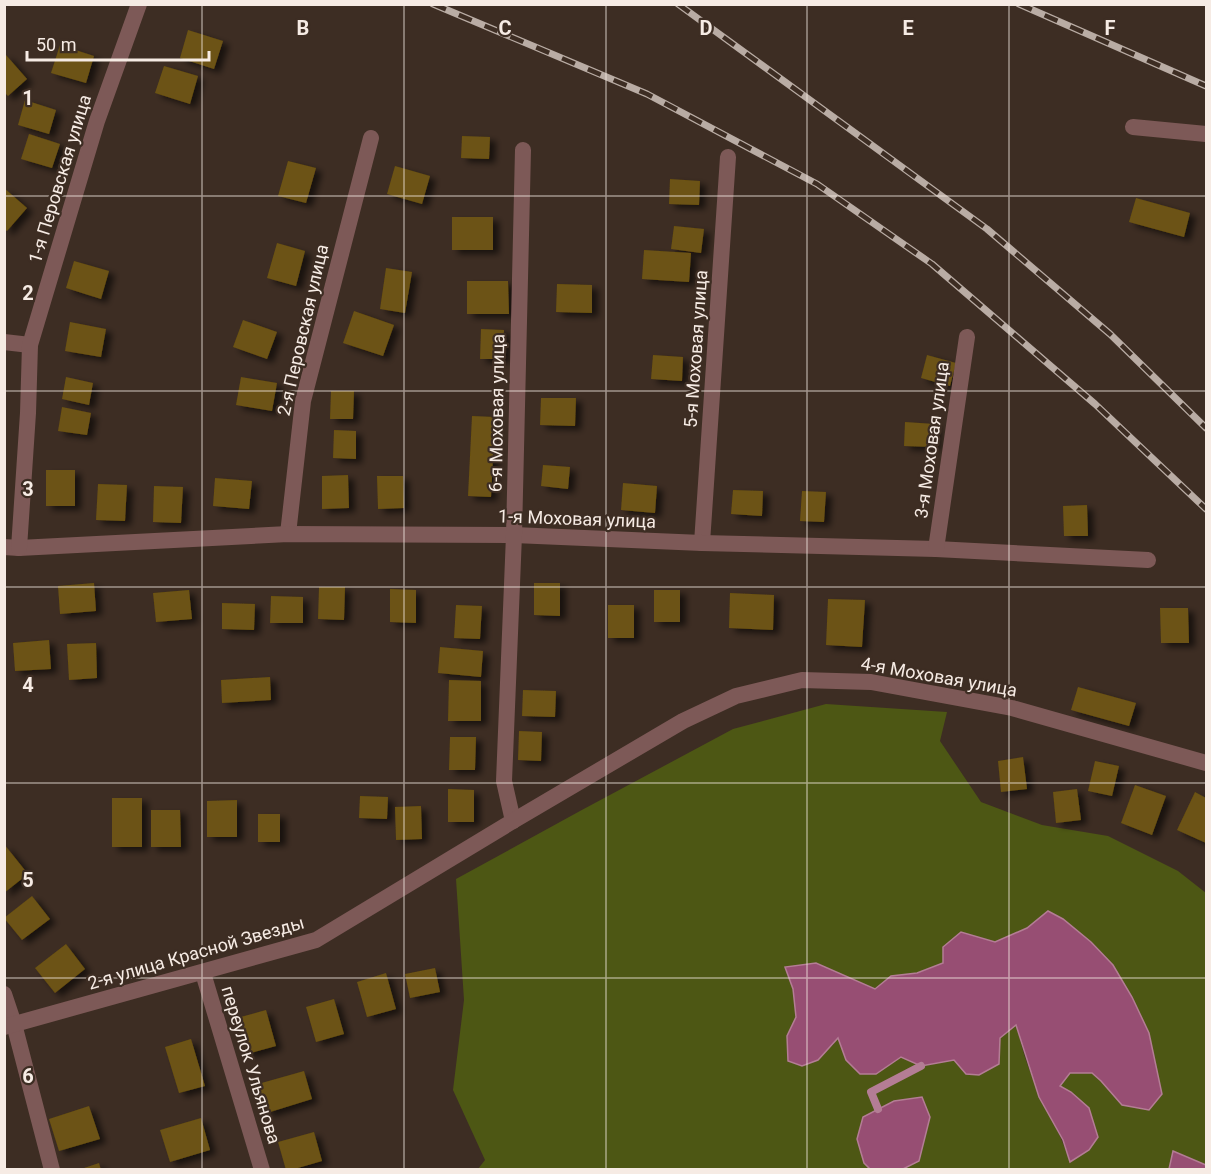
<svg xmlns="http://www.w3.org/2000/svg" width="1211" height="1174" font-family="Roboto,sans-serif">
<style>
.green{fill:#4d5714;fill-rule:evenodd}
.water{fill:#974e73;stroke:#b47d95;stroke-width:1.5}
.lines{fill:none;stroke-linecap:round;stroke-linejoin:round}
.stream{stroke:#b47d95;stroke-width:8}
.building{fill:#6c5312;filter:url(#shadow)}
.minor{stroke:#7d5957;stroke-width:16}
.rail-casing{stroke:#b9aca4;stroke-width:7}
.rail{stroke:#3d2d23;stroke-width:4.5;stroke-dasharray:14;stroke-linecap:butt}
.grid{fill:none;stroke:#f6ebe4;stroke-width:1.5;stroke-opacity:0.55}
.labels{text-anchor:middle;stroke-width:4.5;stroke-linejoin:round;paint-order:stroke}
.street-label{font-size:18px;fill:#f6ebe4;stroke:#3d2d23}
.grid-label{font-size:20px;text-anchor:middle;font-weight:bold;fill:#f6ebe4;stroke:#3d2d23;stroke-width:4.5;stroke-linejoin:round;paint-order:stroke}
</style>
<defs>
<filter id="shadow"><feDropShadow dx="6" dy="4" stdDeviation="3" flood-color="#0009"/></filter>
</defs>
<rect width="100%" height="100%" fill="#3d2d23"/>
<path class="green" d="M826 704 947 712 940 741 981 802 1042 825 1108 836 1178 871 1206 893V1165L1174 1151 1169 1169H903L919 1161 930 1117 894 1101 863 1117 864 1163 870 1169H478L485 1160 453 1090 464 1000 456 879 580 811 733 729ZM1048 911 1063 919 1091 942 1113 965 1156 1070 1162 1094 1101 1081 1092 1073H1070L1060 1086 1071 1092 1070 1162C1059 1128 1040 1099 1028 1066 1023 1053 1020 1038 1016 1025L1000 1038 966 1074 954 1060 921 1066 901 1057 876 1074 846 1060 838 1037 833 1045 802 1066 788 1061 787 1036 796 1017 793 989 816 963 875 989 891 976 917 973 943 963 961 932 995 942 1027 928Z"/>
<g class="water">
<polygon points="1048,911 1063,919 1091,942 1113,965 1132,997 1149,1033 1162,1094 1149,1110 1122,1105 1101,1081 1092,1073 1070,1073 1060,1086 1071,1092 1089,1108 1098,1137 1089,1150 1070,1162 1063,1140 1039,1097 1016,1025 1000,1038 999,1064 979,1075 966,1074 954,1060 921,1066 901,1057 876,1074 860,1074 846,1060 838,1038 818,1060 802,1066 788,1061 787,1036 796,1017 793,989 785,967 816,963 875,989 891,976 917,973 943,963 943,947 961,932 995,942 1027,928"/>
<polygon points="922,1097 930,1117 919,1161 903,1169 870,1169 864,1163 857,1139 863,1117 894,1101"/>
<polygon points="1173,1151 1206,1165 1206,1169 1169,1169"/>
</g>
<g class="lines">
<polyline class="stream" points="878,1109 871,1092 921,1066"/>
</g>
<g class="building">
<polygon points="188,30 223,41 214,69 180,58"/>
<polygon points="60,45 94,56 86,83 51,73"/>
<polygon points="6,55 27,79 8,96 4,92 4,56"/>
<polygon points="164,66 198,76 190,104 155,93"/>
<polygon points="25,100 56,110 49,134 18,125"/>
<polygon points="29,134 60,144 52,168 21,159"/>
<polygon points="462,136 490,137 489,159 461,158"/>
<polygon points="288,161 316,168 306,203 278,196"/>
<polygon points="395,166 430,176 422,204 387,194"/>
<polygon points="670,179 700,181 699,205 669,204"/>
<polygon points="4,188 27,208 7,231 4,229"/>
<polygon points="1136,198 1190,213 1184,237 1129,222"/>
<rect x="452" y="217" width="41" height="33"/>
<polygon points="674,226 704,229 701,253 671,249"/>
<polygon points="277,243 305,251 296,286 267,278"/>
<polygon points="644,250 691,253 689,282 642,279"/>
<polygon points="74,261 109,271 101,299 66,288"/>
<polygon points="386,268 412,272 405,313 380,309"/>
<polygon points="467,281 508,281 509,314 467,314"/>
<polygon points="557,284 592,285 592,313 556,312"/>
<polygon points="354,311 394,325 383,356 343,343"/>
<polygon points="243,320 277,332 267,359 233,347"/>
<polygon points="70,322 106,329 101,357 65,351"/>
<polygon points="481,329 504,330 504,359 480,359"/>
<polygon points="653,355 683,357 682,381 651,379"/>
<polygon points="927,355 956,363 950,386 921,378"/>
<polygon points="66,377 93,383 89,405 62,399"/>
<polygon points="241,377 277,383 272,411 236,405"/>
<polygon points="331,391 354,391 353,419 330,419"/>
<polygon points="541,398 576,398 575,426 540,425"/>
<polygon points="62,407 91,413 87,435 58,431"/>
<polygon points="472,416 495,417 491,497 468,496"/>
<polygon points="905,422 935,424 934,447 904,446"/>
<polygon points="334,430 356,431 356,459 333,458"/>
<polygon points="543,465 570,467 568,489 541,486"/>
<rect x="46" y="470" width="29" height="36"/>
<polygon points="348,475 349,508 322,509 322,476"/>
<polygon points="377,476 403,476 404,508 378,509"/>
<polygon points="215,478 252,481 249,509 213,506"/>
<polygon points="623,483 657,486 655,513 621,510"/>
<polygon points="98,484 127,485 125,521 96,520"/>
<polygon points="154,486 183,487 181,523 153,522"/>
<polygon points="733,490 763,491 762,516 731,514"/>
<polygon points="802,491 826,492 824,522 800,521"/>
<polygon points="1087,505 1088,536 1064,536 1063,506"/>
<polygon points="94,583 96,611 60,614 58,586"/>
<polygon points="534,583 560,583 560,616 534,615"/>
<polygon points="319,587 345,587 344,620 318,619"/>
<polygon points="390,589 416,590 416,623 390,622"/>
<polygon points="189,590 192,619 156,622 153,593"/>
<rect x="654" y="590" width="26" height="32"/>
<polygon points="730,593 774,595 773,630 729,628"/>
<polygon points="271,596 303,597 303,623 270,623"/>
<polygon points="828,599 865,600 862,647 826,645"/>
<polygon points="222,603 255,604 254,630 222,629"/>
<polygon points="456,605 482,606 480,639 454,638"/>
<rect x="608" y="605" width="26" height="33"/>
<polygon points="1160,608 1188,608 1189,643 1161,643"/>
<polygon points="49,640 51,669 15,671 13,643"/>
<polygon points="96,643 97,678 69,680 67,644"/>
<polygon points="440,647 483,651 481,677 438,673"/>
<polygon points="270,677 271,700 222,703 221,680"/>
<polygon points="449,680 481,681 481,721 448,721"/>
<polygon points="1078,687 1136,703 1129,726 1071,710"/>
<polygon points="523,690 556,691 555,717 522,716"/>
<polygon points="519,731 542,732 541,761 518,760"/>
<polygon points="450,737 476,737 475,770 449,770"/>
<polygon points="1023,757 1027,789 1001,792 998,761"/>
<polygon points="1095,761 1119,766 1112,796 1088,791"/>
<polygon points="1135,785 1166,796 1152,835 1121,823"/>
<polygon points="448,789 474,790 474,822 448,822"/>
<polygon points="1077,789 1081,820 1056,823 1053,792"/>
<polygon points="1195,792 1206,798 1206,843 1177,830"/>
<polygon points="360,796 388,797 387,819 359,818"/>
<rect x="112" y="798" width="30" height="49"/>
<polygon points="237,800 237,837 207,837 207,801"/>
<polygon points="421,806 422,839 396,840 395,807"/>
<polygon points="151,810 180,810 181,847 151,847"/>
<rect x="258" y="814" width="22" height="28"/>
<polygon points="4,844 28,874 4,893"/>
<polygon points="32,896 50,919 22,940 4,918"/>
<polygon points="66,944 85,969 55,993 35,968"/>
<polygon points="435,968 440,992 410,998 405,974"/>
<polygon points="386,973 396,1009 367,1017 357,982"/>
<polygon points="334,999 344,1034 316,1042 306,1007"/>
<polygon points="266,1010 276,1046 247,1054 237,1018"/>
<polygon points="191,1039 205,1086 179,1093 165,1047"/>
<polygon points="304,1071 312,1099 267,1113 258,1084"/>
<polygon points="89,1106 100,1139 59,1151 49,1119"/>
<polygon points="201,1118 210,1150 170,1162 160,1130"/>
<polygon points="314,1132 322,1161 291,1170 286,1170 278,1142"/>
<polygon points="99,1163 101,1170 81,1170 81,1169"/>
</g>
<g class="lines">
<g class="minor">
<polyline points="1133,127 1206,134"/>
<polyline points="4,342 30,345"/>
<polyline points="288,534 303,401 371,138"/>
<polyline points="702,543 728,157"/>
<polyline points="4,547 19,548 288,534 514,535 702,543 936,549 1148,560"/>
<polyline points="19,548 28,413 30,345 97,121 139,4"/>
<polyline points="936,549 967,337"/>
<polyline points="513,821 504,781 514,535 523,150"/>
<polyline points="203,973 262,1170"/>
<polyline points="4,994 14,1024 52,1170"/>
<polyline points="4,1027 316,940 513,821 683,721 736,696 802,680 871,682 1012,708 1206,763"/>
</g>
<g class="rail-casing">
<g id="rail">
<polyline points="433,4 647,94 817,184 932,264 1095,404 1206,509"/>
<polyline points="678,4 987,229 1110,334 1206,428"/>
<polyline points="1019,4 1206,86"/>
</g>
</g>
<use href="#rail" class="rail"/>
</g>
<path class="grid" d="M202 4V1170M404 4V1170M606 4V1170M807 4V1170M1009 4V1170M4 196H1206M4 391H1206M4 587H1206M4 783H1206M4 978H1206"/>
<g class="labels">
<g class="street-label">
<text transform="translate(60 179) rotate(-73)" y="6">1-я Перовская улица</text>
<text transform="translate(303 330) rotate(-77)" y="6">2-я Перовская улица</text>
<text transform="translate(696 349) rotate(-86)" y="6">5-я Моховая улица</text>
<text transform="translate(497 413) rotate(-89)" y="6">6-я Моховая улица</text>
<text transform="translate(932 440) rotate(-82)" y="6">3-я Моховая улица</text>
<text transform="translate(577 519) rotate(2)" y="6">1-я Моховая улица</text>
<text transform="translate(939 677) rotate(10)" y="6">4-я Моховая улица</text>
<text transform="translate(196 953) rotate(-16)" y="6">2-я улица Красной Звезды</text>
<text transform="translate(251 1065) rotate(73)" y="6">переулок Ульянова</text>
</g>
</g>
<g class="grid-label">
<text x="303" y="35">B</text>
<text x="505" y="35">C</text>
<text x="706" y="35">D</text>
<text x="908" y="35">E</text>
<text x="1110" y="35">F</text>
<text x="28" y="105">1</text>
<text x="28" y="300">2</text>
<text x="28" y="496">3</text>
<text x="28" y="692">4</text>
<text x="28" y="887">5</text>
<text x="28" y="1083">6</text>
</g>
<rect width="1211" height="1174" fill="none" stroke="#f6ebe4" stroke-width="12"/>
<path d="M27 51v9h182v-9" fill="none" stroke="#f6ebe4" stroke-width="3"/>
<text x="36" y="51" font-size="18" fill="#f6ebe4" stroke="#3d2d23" stroke-width="4.5" paint-order="stroke">50 m</text>
</svg>
